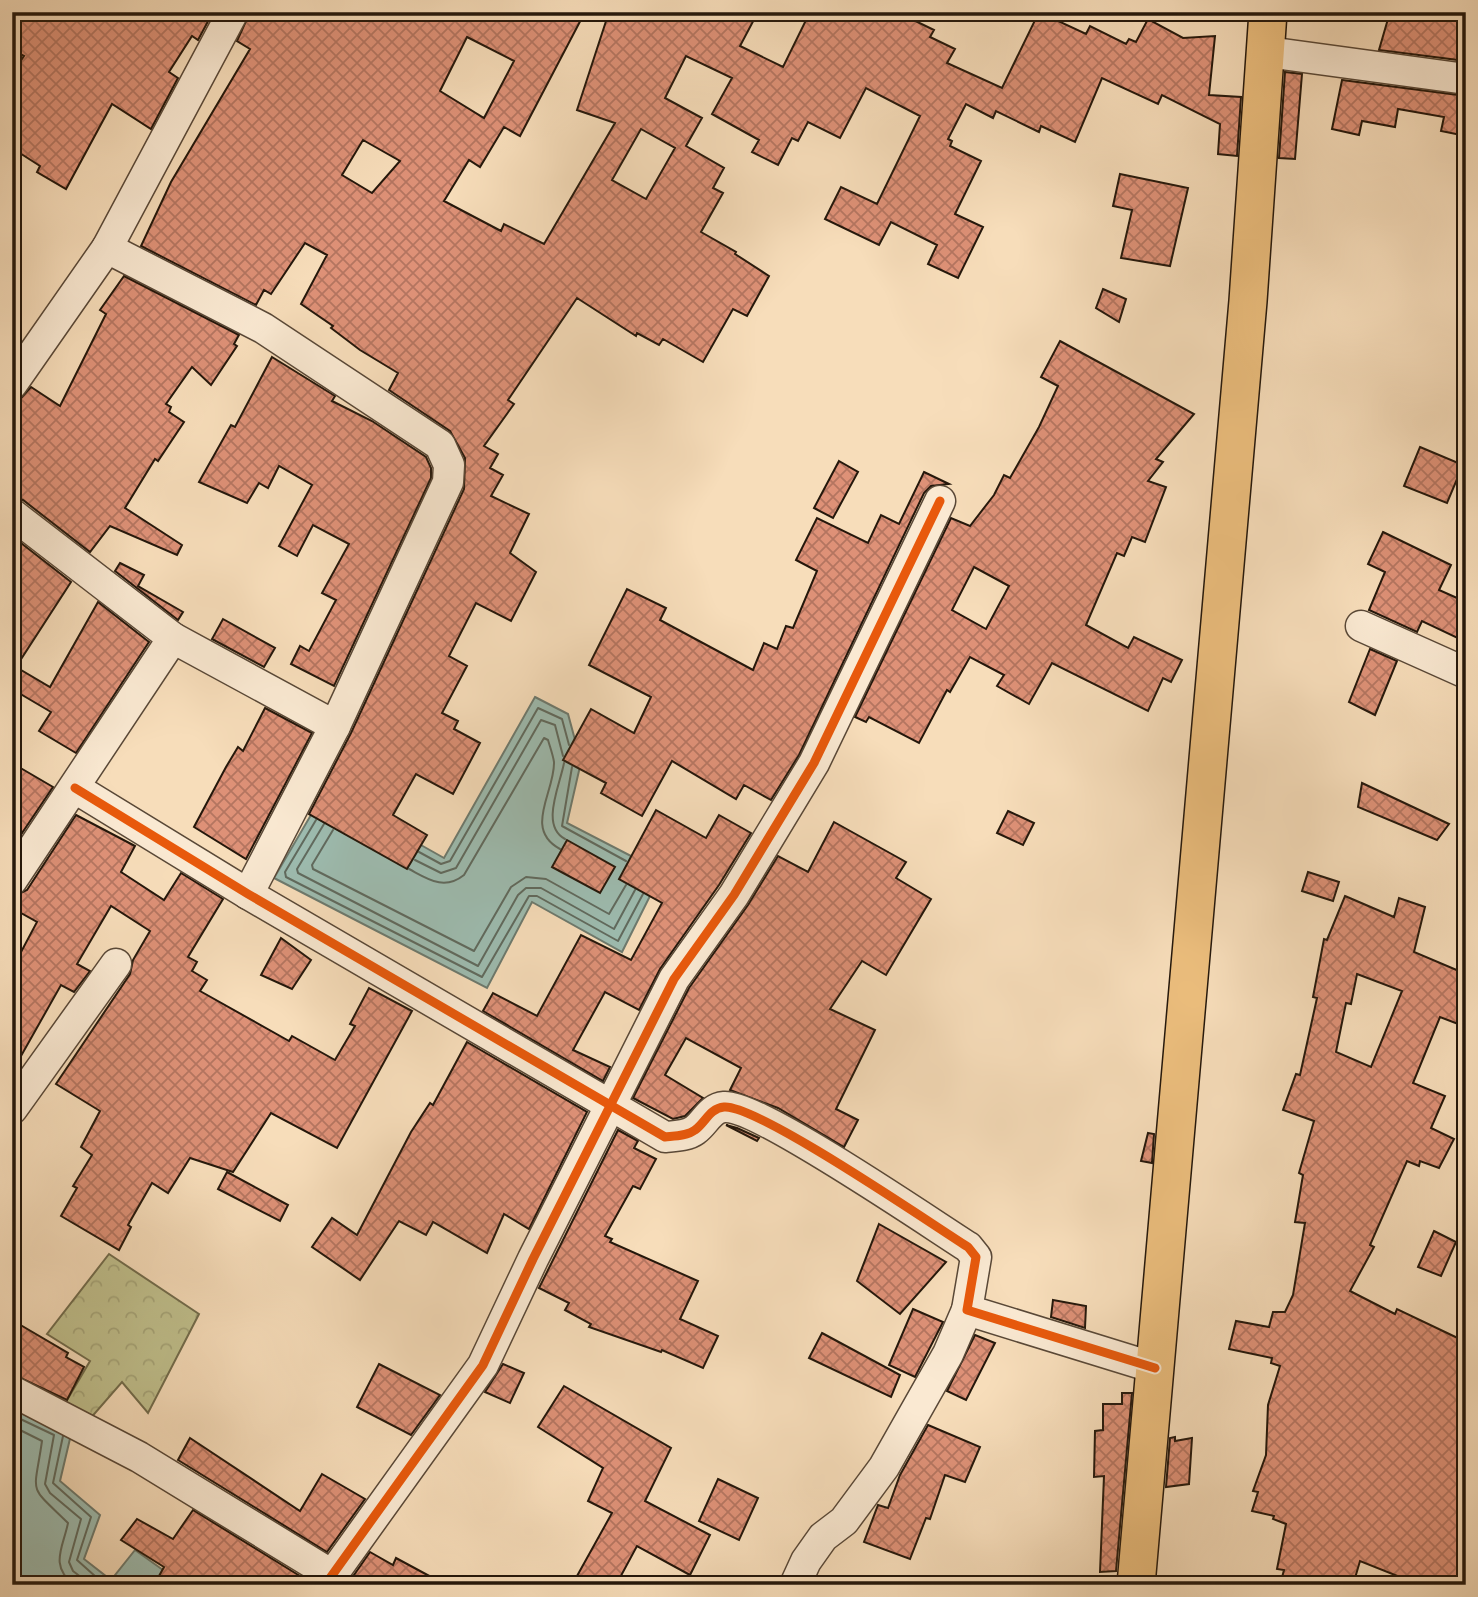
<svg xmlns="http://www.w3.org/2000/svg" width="1478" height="1597" font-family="Vollkorn,serif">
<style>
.park{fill:url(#park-crowns);stroke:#726c4c;stroke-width:2}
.water{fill:#9dbcb0;stroke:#6d7a6e;stroke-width:2}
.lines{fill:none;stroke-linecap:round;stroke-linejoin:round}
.shore{stroke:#606a5e;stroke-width:2}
.building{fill:url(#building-cross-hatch);stroke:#24170b;stroke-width:2;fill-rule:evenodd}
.minor-casing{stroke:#594837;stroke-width:33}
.major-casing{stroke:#24170b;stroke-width:40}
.minor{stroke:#fae9d2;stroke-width:30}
.major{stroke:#ecbe7d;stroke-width:37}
.cycleway-casing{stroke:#fae9d2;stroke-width:13}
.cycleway{stroke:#e8590c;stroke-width:9}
</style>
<defs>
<pattern id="park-crowns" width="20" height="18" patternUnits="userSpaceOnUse" patternTransform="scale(1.75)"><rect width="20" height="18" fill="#c0c08d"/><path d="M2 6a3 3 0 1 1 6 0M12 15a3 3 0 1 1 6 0" fill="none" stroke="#a5a478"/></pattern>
<pattern id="building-cross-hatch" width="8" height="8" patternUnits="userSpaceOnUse" patternTransform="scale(1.75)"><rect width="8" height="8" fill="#de9177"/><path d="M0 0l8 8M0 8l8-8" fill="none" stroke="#b47560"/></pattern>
</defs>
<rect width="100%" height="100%" fill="#f7ddba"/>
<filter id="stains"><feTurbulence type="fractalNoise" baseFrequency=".00286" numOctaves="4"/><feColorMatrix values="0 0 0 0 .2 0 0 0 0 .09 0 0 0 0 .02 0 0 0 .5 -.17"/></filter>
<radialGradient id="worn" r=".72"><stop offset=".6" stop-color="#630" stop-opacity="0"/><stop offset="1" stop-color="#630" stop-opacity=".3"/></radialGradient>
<polygon class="park" points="109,1254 199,1314 148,1413 122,1382 89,1420 63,1407 90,1361 47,1334"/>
<g class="water">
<polygon points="535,697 568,714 581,762 567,823 662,872 622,952 532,902 487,988 274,878 325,791 444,858"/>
<polygon points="12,1397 73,1426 60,1481 100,1515 84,1559 111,1580 135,1550 184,1585 12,1585"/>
</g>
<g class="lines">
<g class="shore">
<path d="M564 763C560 785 540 826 565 839"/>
<polyline points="572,767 562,826 626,861"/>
<polyline points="316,820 285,872 286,877 482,977 529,896 537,896 618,941 643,894"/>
<polyline points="324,824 297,869 298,873 478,966 518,895 526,888 541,888 614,929 635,890"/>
<polyline points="333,830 312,865 313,869 474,951 511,887 526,877 546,879 609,914 626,885"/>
<polyline points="419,852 441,864 450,861 538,708 562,719 569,745"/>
<polyline points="415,860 441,873 456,868 541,720 555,725 563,756"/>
<path d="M409 869C428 879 444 891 464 875L544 738 548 740C550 747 553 755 554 762 555 792 523 829 560 849"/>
<polyline points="12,1415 54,1435 45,1484 50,1493 81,1519 69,1562 73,1571 91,1585"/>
<path d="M12 1426 42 1441C34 1497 27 1483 68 1523 63 1548 49 1565 74 1585"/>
<polyline points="63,1436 53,1483 91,1517 77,1560 105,1585"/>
</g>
</g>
<g class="building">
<polygon points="12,12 213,12 198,40 192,36 169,72 178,78 151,129 112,104 66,189 37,172 40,166 12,148 12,74 24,56 12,50"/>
<path d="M250 12H585L520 136 504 127 480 167 469 160 444 201 501 231 504 224 544 244 615 123 577 110 609 12H758L740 46 783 67 810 12H897L934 30 930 37 955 49 947 63 1002 88 1039 12 1086 34 1090 26 1126 44 1129 39 1136 42 1148 19 1183 38 1215 36 1209 95 1241 97 1237 156 1218 154 1220 124 1162 95 1158 104 1102 78 1075 142 1041 126 1039 132 996 111 993 118 966 104 948 139 952 141 950 146 981 161 955 214 983 227 958 278 928 264 937 245 891 222 879 245 825 219 841 187 877 204 920 116 866 88 840 138 808 122 798 141 792 138 778 165 752 152 759 140 712 114 732 78 686 56 665 98 702 118 686 146 724 168 713 188 723 193 701 232 736 252 735 254 769 276 747 316 733 309 703 362 663 339 659 345 637 333 636 336 577 298 508 400 514 404 484 446 498 454 490 468 503 475 491 496 529 514 510 553 536 572 511 621 476 603 449 656 467 666 442 713 458 721 454 729 480 743 453 794 416 774 393 815 427 835 407 869 309 814 351 733 464 489 465 458 450 431 389 390 398 373 360 350 331 328 333 326 301 304 327 255 305 243 271 294 264 290 256 305 141 246 171 182 250 49 237 41ZM467 37 514 61 484 118 440 91ZM641 129 675 148 646 199 612 180ZM363 140 400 161 372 193 342 175Z"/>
<polygon points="1390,12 1466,12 1466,61 1379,50"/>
<polygon points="1285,72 1302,74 1295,159 1279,158"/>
<polygon points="1342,80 1466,96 1466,136 1441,131 1444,117 1398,109 1395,127 1362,121 1359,135 1332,129"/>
<polygon points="1120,174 1188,188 1170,266 1121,258 1132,210 1113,206"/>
<polygon points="124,276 239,335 234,344 237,346 211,385 192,367 166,404 171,407 169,412 184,422 158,461 155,459 125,508 182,545 177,555 110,526 90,552 23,500 12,497 12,401 20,399 31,387 60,406 106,314 100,310"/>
<polygon points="1103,289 1126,299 1119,322 1096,308"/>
<path d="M1060 341 1194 414 1156 459 1163 462 1148 481 1166 487 1145 542 1132 537 1124 556 1117 553 1086 625 1128 648 1134 637 1182 660 1171 682 1163 678 1148 711 1052 663 1029 704 997 686 1004 675 970 657 950 692 947 690 919 743 869 717 866 722 855 717 951 518 970 526 994 495 1004 475 1010 478 1039 427 1058 386 1041 377ZM974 567 1009 586 986 629 952 610Z"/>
<polygon points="272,357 335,396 332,401 372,421 426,457 431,468 431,478 334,686 291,664 300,646 309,651 336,600 322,593 349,544 313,525 297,556 279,546 312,485 279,466 268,488 259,483 247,503 199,482 231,425 235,427"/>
<polygon points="1420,447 1463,465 1447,503 1404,486"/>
<polygon points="839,461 858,472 833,518 814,508"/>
<polygon points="924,472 949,484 931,486 924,493 799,755 771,800 744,785 736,799 672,761 642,816 601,793 606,783 563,760 591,709 634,733 651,697 589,665 627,589 666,608 660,620 753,670 764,643 777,649 786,626 793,628 817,571 796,560 817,518 868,543 881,515 899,524"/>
<polygon points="1383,532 1451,565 1439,590 1466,602 1466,642 1422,621 1417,632 1369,610 1385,572 1368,564"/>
<polygon points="12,536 71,582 16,667 50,687 98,602 149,642 76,753 39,731 51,712 12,689"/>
<polygon points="120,563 144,575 138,586 183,612 178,620 115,571"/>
<polygon points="223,619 275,648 264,667 212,639"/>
<polygon points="1370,649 1397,661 1375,715 1349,702"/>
<polygon points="265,708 312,733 246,859 194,827 226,767 238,747 243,751"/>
<polygon points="12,763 53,787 12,848"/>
<polygon points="1362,783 1449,824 1437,840 1358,807"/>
<polygon points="656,810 706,838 719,815 751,833 719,885 660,969 639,1010 605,992 573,1050 610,1067 603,1081 483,1011 493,993 537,1016 581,935 631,960 662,903 619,879"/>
<polygon points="1008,811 1034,823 1023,845 997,833"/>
<polygon points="76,815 135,846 121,872 164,900 181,873 223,899 188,957 197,962 192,971 207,980 200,991 289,1041 292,1036 335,1060 355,1026 350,1024 369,988 412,1011 337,1148 271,1113 233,1172 190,1158 168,1193 152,1183 128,1225 131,1227 119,1250 61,1216 77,1188 73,1186 92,1155 81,1147 100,1111 56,1084 130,974 133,960 150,931 111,906 77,964 90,971 74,992 61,985 12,1072 12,969 37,922 12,908 12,897 27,890"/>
<polygon points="834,822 906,862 896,878 931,899 886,975 862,961 830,1009 875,1030 836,1109 858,1120 844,1147 778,1108 730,1090 741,1068 686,1038 665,1075 703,1098 685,1116 673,1119 633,1098 689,988 748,905 778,856 808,872"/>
<polygon points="567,840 615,867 600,893 552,867"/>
<polygon points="1308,872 1339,882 1333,901 1302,891"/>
<path d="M1345 896 1394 917 1399 898 1425 907 1414 952 1466 974V1027L1440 1017 1413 1083 1445 1096 1431 1128 1454 1139 1439 1168 1420 1161 1419 1166 1407 1161 1370 1245 1374 1247 1350 1291 1395 1314 1397 1309 1466 1342V1585H1420L1360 1561 1353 1585H1280L1284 1570 1277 1569 1286 1524 1273 1519 1274 1516 1252 1511 1258 1492 1253 1491 1266 1455 1268 1405 1280 1366 1271 1363 1272 1358 1229 1349 1236 1321 1269 1327 1273 1312H1285L1293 1295 1305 1223 1295 1222 1303 1175 1299 1173 1314 1121 1283 1110 1296 1074 1300 1075 1317 998 1313 997 1324 939 1327 940ZM1357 974 1402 991 1371 1067 1336 1052 1346 1003 1351 1004Z"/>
<polygon points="281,938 311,960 292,989 261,975"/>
<polygon points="467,1042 587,1112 529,1229 504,1214 487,1253 433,1222 426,1235 399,1221 360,1280 312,1247 332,1218 357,1235 411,1132 430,1103 433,1105"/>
<polygon points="726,1125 737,1128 759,1138 757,1141"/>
<polygon points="618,1130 638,1141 634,1148 656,1159 640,1189 633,1186 605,1236 612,1239 610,1242 698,1281 680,1319 718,1336 703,1368 662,1350 661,1352 589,1327 591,1324 565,1310 569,1303 539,1288"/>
<polygon points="1148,1133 1154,1134 1152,1163 1141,1161"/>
<polygon points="227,1172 288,1205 280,1221 218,1189"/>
<polygon points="879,1224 946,1262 900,1314 857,1281"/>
<polygon points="1434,1231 1456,1242 1441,1276 1418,1267"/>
<polygon points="1053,1300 1086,1306 1085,1328 1051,1317"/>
<polygon points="913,1309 943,1322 915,1377 889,1365"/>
<polygon points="12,1320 68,1353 66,1357 84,1367 67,1400 12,1374"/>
<polygon points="822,1333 900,1375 891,1397 809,1358"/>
<polygon points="975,1335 995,1343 966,1400 947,1391"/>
<polygon points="379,1364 440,1395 411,1435 357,1407"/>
<polygon points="503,1364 524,1373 510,1403 485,1392"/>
<polygon points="564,1386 671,1448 645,1501 710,1535 690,1575 637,1546 616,1585 572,1585 612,1513 588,1501 603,1468 538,1427"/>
<polygon points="1122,1393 1132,1393 1116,1571 1100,1572 1104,1476 1094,1477 1095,1431 1103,1430 1103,1404 1122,1404"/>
<polygon points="928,1425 980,1447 965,1482 945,1475 930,1519 926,1518 910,1559 864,1542 878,1505 888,1508 900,1475"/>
<polygon points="1175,1437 1175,1441 1192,1438 1189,1484 1166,1487 1170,1438"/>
<polygon points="190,1438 300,1511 322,1474 365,1499 327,1552 178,1460"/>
<polygon points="718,1479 758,1498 739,1540 699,1521"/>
<polygon points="193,1510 308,1581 308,1585 154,1585 164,1567 121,1540 137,1519 173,1539"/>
<polygon points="370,1552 393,1565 396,1558 446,1585 347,1585"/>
</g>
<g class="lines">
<g class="minor-casing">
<g id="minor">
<polyline points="1267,52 1466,79"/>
<polyline points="107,248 263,328 440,445 449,465 448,482 335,726 248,894"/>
<polyline points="12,384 107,248 233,12"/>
<polyline points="12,514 173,638 335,726"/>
<polyline points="1361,626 1466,673"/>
<path d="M75 788 248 894 665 1137C675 1136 687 1136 695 1130 705 1123 710 1108 724 1107 757 1104 930 1223 968 1247L976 1257 967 1310 1155 1368"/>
<polyline points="12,880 173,638"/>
<polyline points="12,1109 116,964"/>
<polyline points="12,1391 139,1457 332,1575"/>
<polyline points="325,1585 483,1365 533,1259 674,979 734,895 814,763 940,501"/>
<polyline points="795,1585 806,1561 823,1537 844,1521 884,1467 948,1354 967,1310"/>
</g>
</g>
<g class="major-casing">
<polyline id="major" points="1136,1585 1248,301 1268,12"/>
</g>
<use href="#minor" class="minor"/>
<use href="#major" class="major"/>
<g class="cycleway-casing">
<g id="cycleway">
<path d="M75 788 248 894 665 1137C675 1136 687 1136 695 1130 705 1123 710 1108 724 1107 757 1104 930 1223 968 1247L976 1257 967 1310 1155 1368"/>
<polyline points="325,1585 483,1365 533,1259 674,979 734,895 814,763 940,501"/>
</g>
</g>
<use href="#cycleway" class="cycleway"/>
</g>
<rect width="1478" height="1597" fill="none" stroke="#f7ddba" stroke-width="42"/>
<rect x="14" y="14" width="1450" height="1569" fill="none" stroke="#24170b" stroke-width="3.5"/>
<rect x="21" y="21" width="1436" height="1555" fill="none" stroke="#24170b" stroke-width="2"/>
<rect width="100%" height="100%" filter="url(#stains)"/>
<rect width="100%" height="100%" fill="url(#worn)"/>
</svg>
